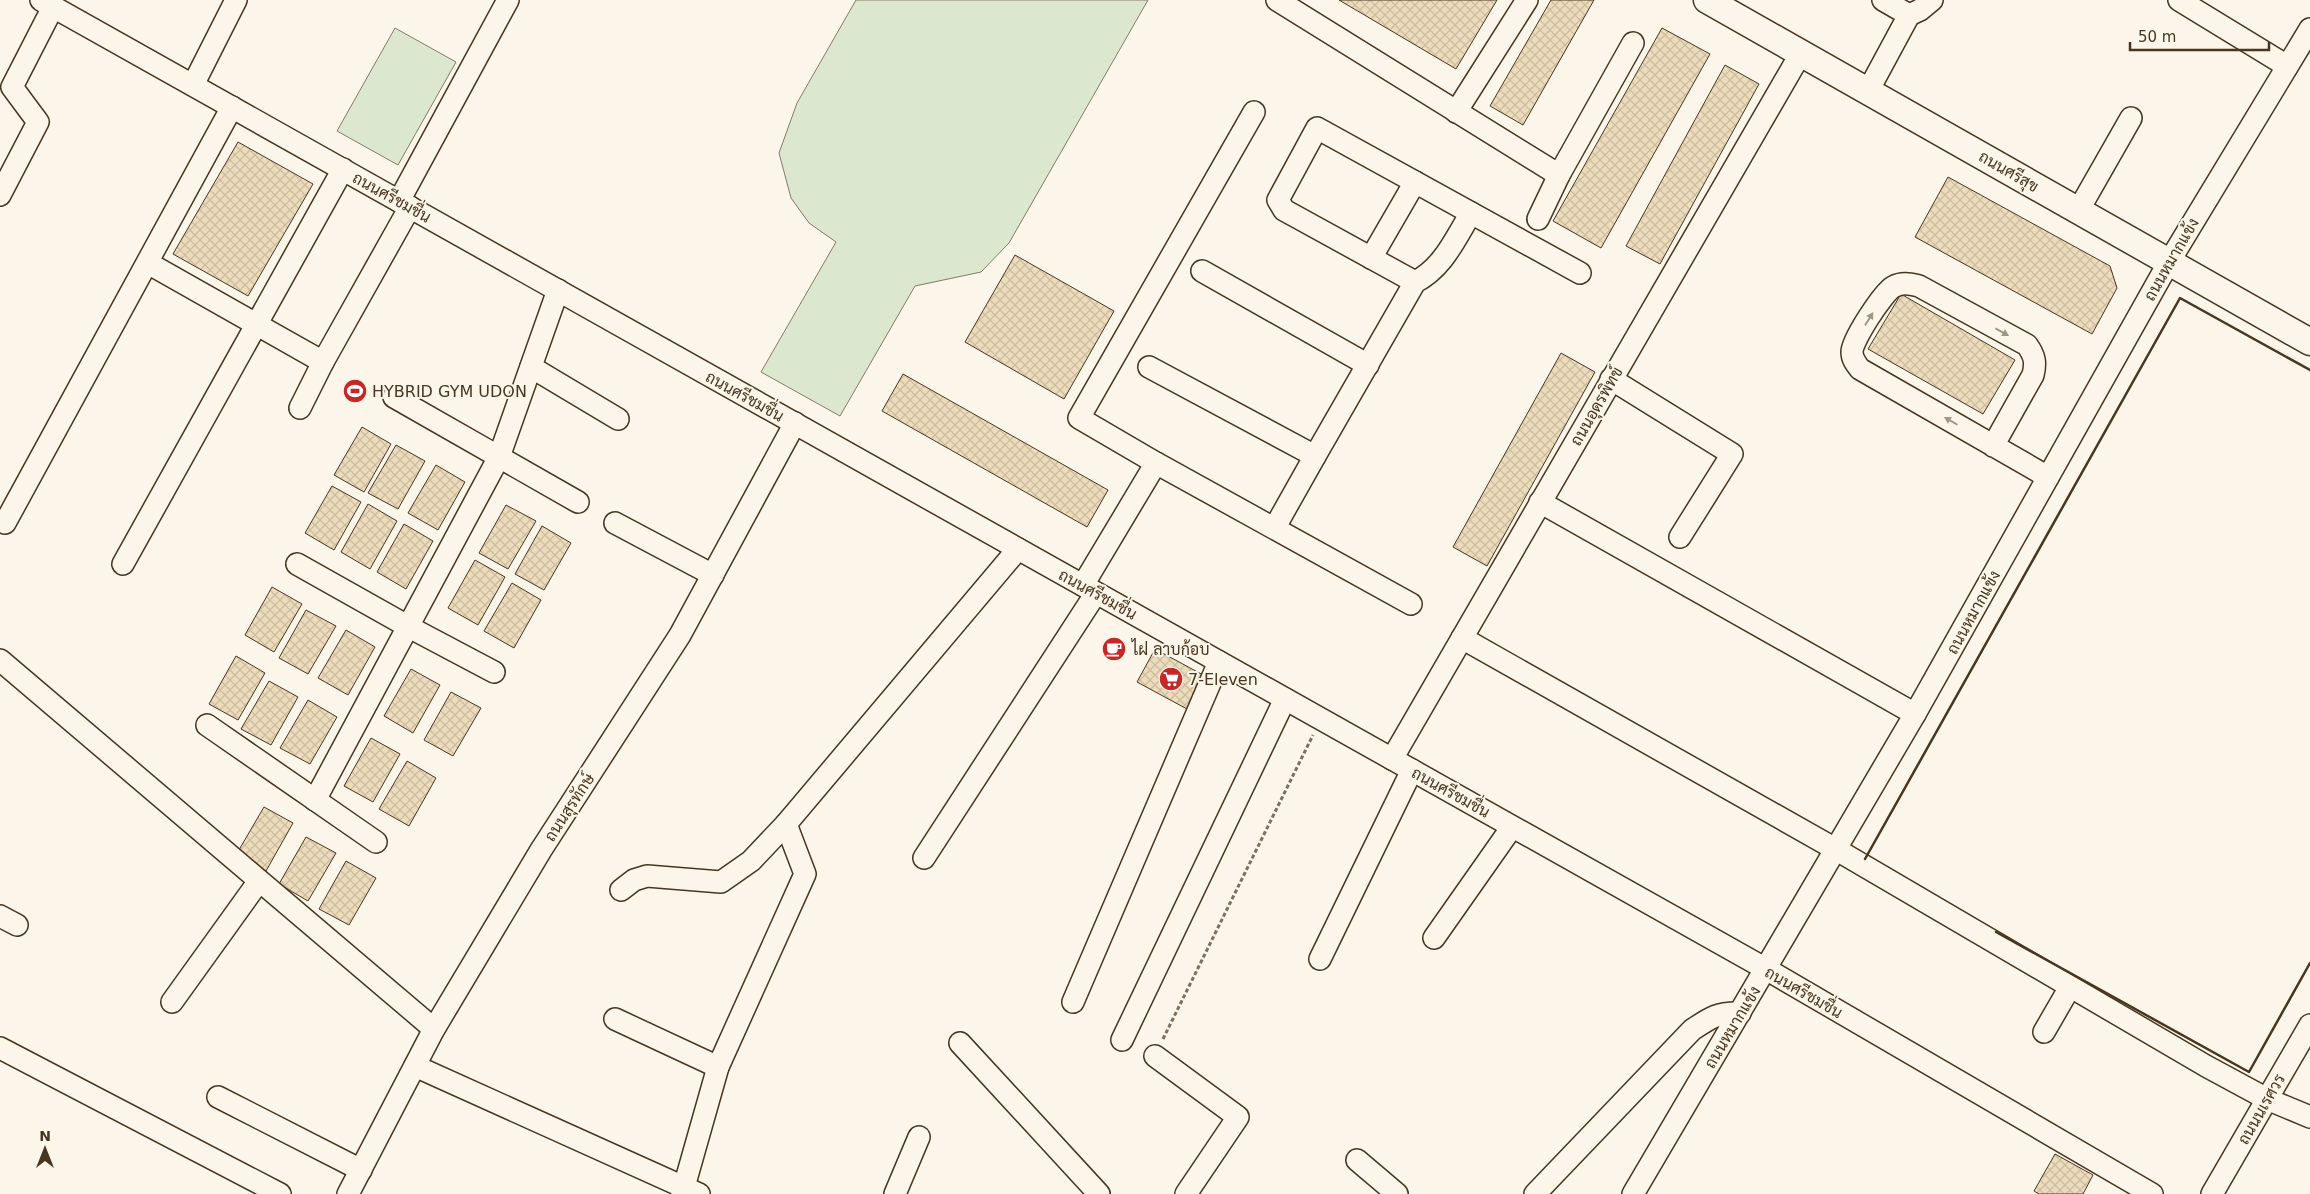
<svg xmlns="http://www.w3.org/2000/svg" width="2310" height="1194" font-family="'DejaVu Sans',Sarabun,sans-serif">
<style>
.grass{fill:#dce7d0;stroke:#887966}
.building{fill:url(#building-cross-hatch);stroke:#4a3520}
.lines{fill:none;stroke-linecap:round;stroke-linejoin:round}
.minor-casing{stroke:#4a3520;stroke-width:24}
.major-casing{stroke:#4a3520;stroke-width:29}
.path{stroke:#7f6f5c;stroke-width:3;stroke-dasharray:4 2.5;stroke-linecap:butt}
.minor{stroke:#fbf6e9;stroke-width:21}
.major{stroke:#fbf6e9;stroke-width:26}
.wall{stroke:#4a3520;stroke-width:2.5}
.oneway{fill:#a29684}
.labels{text-anchor:middle;stroke-width:4;stroke-linejoin:round;paint-order:stroke}
.street-label{font-size:16px;fill:#4a3520;stroke:#fbf6e9}
.poi-label{font-size:16px;fill:#4a3520;stroke:#fbf6e9;text-anchor:start}
</style>
<defs>
<pattern id="building-cross-hatch" width="8" height="8" patternUnits="userSpaceOnUse" patternTransform="scale(1.25)"><rect width="8" height="8" fill="#ecdcbc"/><path d="M0 0l8 8M0 8l8-8" fill="none" stroke="#ccbda1"/></pattern>
</defs>
<rect width="100%" height="100%" fill="#fbf6e9"/>
<g class="grass">
<polygon points="856,0 1148,0 1009,243 981,272 915,286 840,416 761,372 836,242 809,223 791,198 779,153 797,103"/>
<polygon points="395,28 456,62 398,165 337,131"/>
</g>
<g class="building">
<polygon points="1339,0 1497,0 1456,69"/>
<polygon points="1551,0 1594,0 1523,125 1490,106"/>
<polygon points="1662,28 1710,54 1601,248 1553,221"/>
<polygon points="1725,65 1759,84 1660,264 1626,246"/>
<polygon points="238,142 313,184 248,296 173,254"/>
<polygon points="1948,177 2110,266 2117,288 2092,334 1915,237"/>
<polygon points="1015,255 1114,311 1064,399 965,342"/>
<polygon points="1901,294 2015,360 1983,414 1868,349"/>
<polygon points="1561,353 1595,372 1487,566 1453,547"/>
<polygon points="903,374 1108,490 1087,527 882,411"/>
<polygon points="362,427 391,444 364,492 334,475"/>
<polygon points="396,445 425,461 398,509 368,493"/>
<polygon points="436,465 465,482 438,530 408,513"/>
<polygon points="332,486 361,502 334,550 305,533"/>
<polygon points="368,504 397,521 370,569 341,552"/>
<polygon points="506,505 536,521 508,569 479,553"/>
<polygon points="404,524 433,541 406,589 377,572"/>
<polygon points="542,526 571,543 544,590 515,574"/>
<polygon points="475,560 505,577 478,625 448,608"/>
<polygon points="512,583 541,600 514,648 484,631"/>
<polygon points="272,587 302,604 274,652 245,635"/>
<polygon points="306,610 336,626 308,674 279,658"/>
<polygon points="346,630 375,647 348,695 318,678"/>
<polygon points="1155,649 1205,676 1187,709 1137,682"/>
<polygon points="236,656 265,673 238,720 209,704"/>
<polygon points="411,669 440,685 413,733 384,716"/>
<polygon points="269,681 298,697 271,745 241,729"/>
<polygon points="451,692 481,708 453,756 424,740"/>
<polygon points="308,700 337,717 310,764 280,748"/>
<polygon points="371,738 400,754 373,802 344,786"/>
<polygon points="407,761 436,778 409,826 379,809"/>
<polygon points="264,807 293,823 266,871 236,855"/>
<polygon points="306,837 336,853 308,901 279,884"/>
<polygon points="346,861 376,878 349,925 319,909"/>
<polygon points="2055,1154 2093,1175 2083,1194 2039,1194 2034,1191"/>
</g>
<g class="lines">
<g class="minor-casing">
<g id="minor">
<polyline points="41,0 1766,969 2152,1194"/>
<polyline points="1277,0 1559,175 1633,43"/>
<polyline points="2179,0 2287,66"/>
<polyline points="1909,15 1920,10 1932,0"/>
<polyline points="193,85 236,0"/>
<polyline points="1868,91 1909,15 1883,0"/>
<polyline points="1254,112 1079,418 1156,463 1411,604"/>
<polyline points="1456,112 1527,0"/>
<polyline points="0,195 38,122 12,87 53,7"/>
<polyline points="399,201 508,0"/>
<polyline points="2078,211 2131,118"/>
<polyline points="1538,219 1559,175"/>
<polyline points="1371,258 1415,182"/>
<polyline points="148,263 323,362 410,207"/>
<polyline points="1202,271 1368,365"/>
<polyline points="1415,282 1284,210 1278,200 1317,128 1580,273"/>
<polyline points="531,367 618,419"/>
<polyline points="1149,367 1315,456 1275,527"/>
<polyline points="1611,379 1732,454 1680,537"/>
<polyline points="394,397 578,502"/>
<polyline points="300,408 323,362"/>
<path d="M1993 446 2033 375C2036 363 2035 356 2027 345L1919 286C1910 284 1902 282 1893 287 1883 293 1852 340 1852 352 1852 359 1856 364 1860 369L2048 477"/>
<path d="M1315 456 1415 282C1443 268 1455 239 1471 213"/>
<polyline points="1540,502 1915,714"/>
<polyline points="5,523 232,107"/>
<polyline points="615,523 713,575"/>
<polyline points="123,564 343,169"/>
<polyline points="297,564 409,627 494,672"/>
<polyline points="1083,585 1156,463"/>
<polyline points="1462,638 1837,850 2206,1066 2267,1099 2310,1117"/>
<polyline points="0,660 434,1029"/>
<polyline points="207,725 376,842"/>
<polyline points="1392,759 1801,53"/>
<polyline points="315,800 499,457 558,290"/>
<polyline points="924,858 1096,593"/>
<polyline points="621,890 634,880 647,876 721,882 751,861 786,824"/>
<polyline points="0,916 17,925"/>
<polyline points="1434,938 1512,827"/>
<polyline points="1320,959 1412,770"/>
<polyline points="172,1002 259,881"/>
<polyline points="1073,1002 1219,662"/>
<polyline points="615,1019 718,1067"/>
<polyline points="2044,1032 2070,987"/>
<polyline points="1122,1040 1285,699"/>
<polyline points="960,1043 1099,1194"/>
<polyline points="0,1048 280,1194"/>
<polyline points="1155,1056 1238,1117 1186,1194"/>
<polyline points="415,1066 699,1194"/>
<polyline points="218,1097 361,1170"/>
<polyline points="1357,1160 1397,1194"/>
<polyline points="348,1194 434,1029 541,850 680,635 795,423"/>
<polyline points="682,1194 718,1067 805,874 786,824 1018,549"/>
<polyline points="895,1194 919,1137"/>
<path d="M1535 1194 1692 1030C1710 1018 1718 1012 1740 1013"/>
<polyline points="1633,1194 1915,714 2169,262 2310,29"/>
<polyline points="2212,1194 2310,1025"/>
</g>
</g>
<g class="major-casing">
<polyline id="major" points="1707,0 2310,342"/>
</g>
<polyline class="path" points="1163,1039 1313,735"/>
<use href="#minor" class="minor"/>
<use href="#major" class="major"/>
<g class="wall">
<polyline points="1865,859 2180,298 2310,370"/>
<polyline points="1996,932 2249,1072 2310,963"/>
</g>
</g>
<defs><path id="oneway-solid" d="M-6-.8H1V-3.2L6.5 0L1 3.2V.8H-6Z" transform="scale(1.25)"/></defs>
<g class="oneway">
<use href="#oneway-solid" transform="translate(1869 319) rotate(-58)"/>
<use href="#oneway-solid" transform="translate(2002 332) rotate(29)"/>
<use href="#oneway-solid" transform="translate(1951 421) rotate(-150)"/>
</g>
<defs>
<g id="stadium-disc" transform="scale(1.25)"><circle r="9.5" fill="#c62828" stroke="#fbf6e9"/><path d="M0-5a6.5 5 0 1 0 0 10a6.5 5 0 1 0 0-10ZM-3.5-1.8h7v3.6h-7Z" fill="#fff"/></g>
<g id="cafe-disc" transform="scale(1.25)"><circle r="9.5" fill="#c62828" stroke="#fbf6e9"/><path d="M-5.5-4.5H6V0H3Q3 3.5 0 3.5H-2.5Q-5.5 3.5-5.5 0ZM3-3.2v2h1.7v-2ZM-6 4.5H4V6H-6Z" fill="#fff"/></g>
<g id="supermarket-disc" transform="scale(1.25)"><circle r="9.5" fill="#c62828" stroke="#fbf6e9"/><path d="M-6-5.5h2.5l.6 2H6L4.5 2H-2.5L-4.4-4H-6ZM-1.5 3.2a1.3 1.3 0 1 0 .1 0ZM3 3.2a1.3 1.3 0 1 0 .1 0Z" fill="#fff"/></g>
</defs>
<g fill-rule="evenodd">
<use href="#stadium-disc" x="355" y="391"/>
<use href="#cafe-disc" x="1114" y="649"/>
<use href="#supermarket-disc" x="1171" y="679"/>
</g>
<g class="labels">
<g class="street-label">
<text transform="translate(2009 171) rotate(30)" y="6">ถนนศรีสุข</text>
<text transform="translate(392 197) rotate(29)" y="6">ถนนศรีชมชื่น</text>
<text transform="translate(2171 259) rotate(-60)" y="6">ถนนหมากแข้ง</text>
<text transform="translate(745 396) rotate(29)" y="6">ถนนศรีชมชื่น</text>
<text transform="translate(1596 406) rotate(-60)" y="6">ถนนอุดรพิทข์</text>
<text transform="translate(1098 594) rotate(29)" y="6">ถนนศรีชมชื่น</text>
<text transform="translate(1973 612) rotate(-61)" y="6">ถนนหมากแข้ง</text>
<text transform="translate(1451 792) rotate(29)" y="6">ถนนศรีชมชื่น</text>
<text transform="translate(569 807) rotate(-57)" y="6">ถนนสุรทักษ์</text>
<text transform="translate(1804 992) rotate(30)" y="6">ถนนศรีชมชื่น</text>
<text transform="translate(1732 1027) rotate(-59)" y="6">ถนนหมากแข้ง</text>
<text transform="translate(2261 1109) rotate(-60)" y="6">ถนนนเรศวร</text>
</g>
<g class="poi-label">
<text x="372" y="397">HYBRID GYM UDON</text>
<text x="1132" y="655">ไฝ ลาบก้อบ</text>
<text x="1188" y="685">7-Eleven</text>
</g>
</g>
<g transform="translate(45 1149)" stroke="#fbf6e9" stroke-width="4" paint-order="stroke">
<path d="M0-4L9 19L0 12L-9 19Z" fill="#4a3520"/>
<text y="-8" font-size="14" font-weight="bold" text-anchor="middle" fill="#4a3520">N</text>
</g>
<path d="M2130 42v8h139v-8" fill="none" stroke="#4a3520" stroke-width="2.5"/>
<text x="2138" y="42" font-size="15" fill="#4a3520" stroke="#fbf6e9" stroke-width="4" paint-order="stroke">50 m</text>
</svg>
